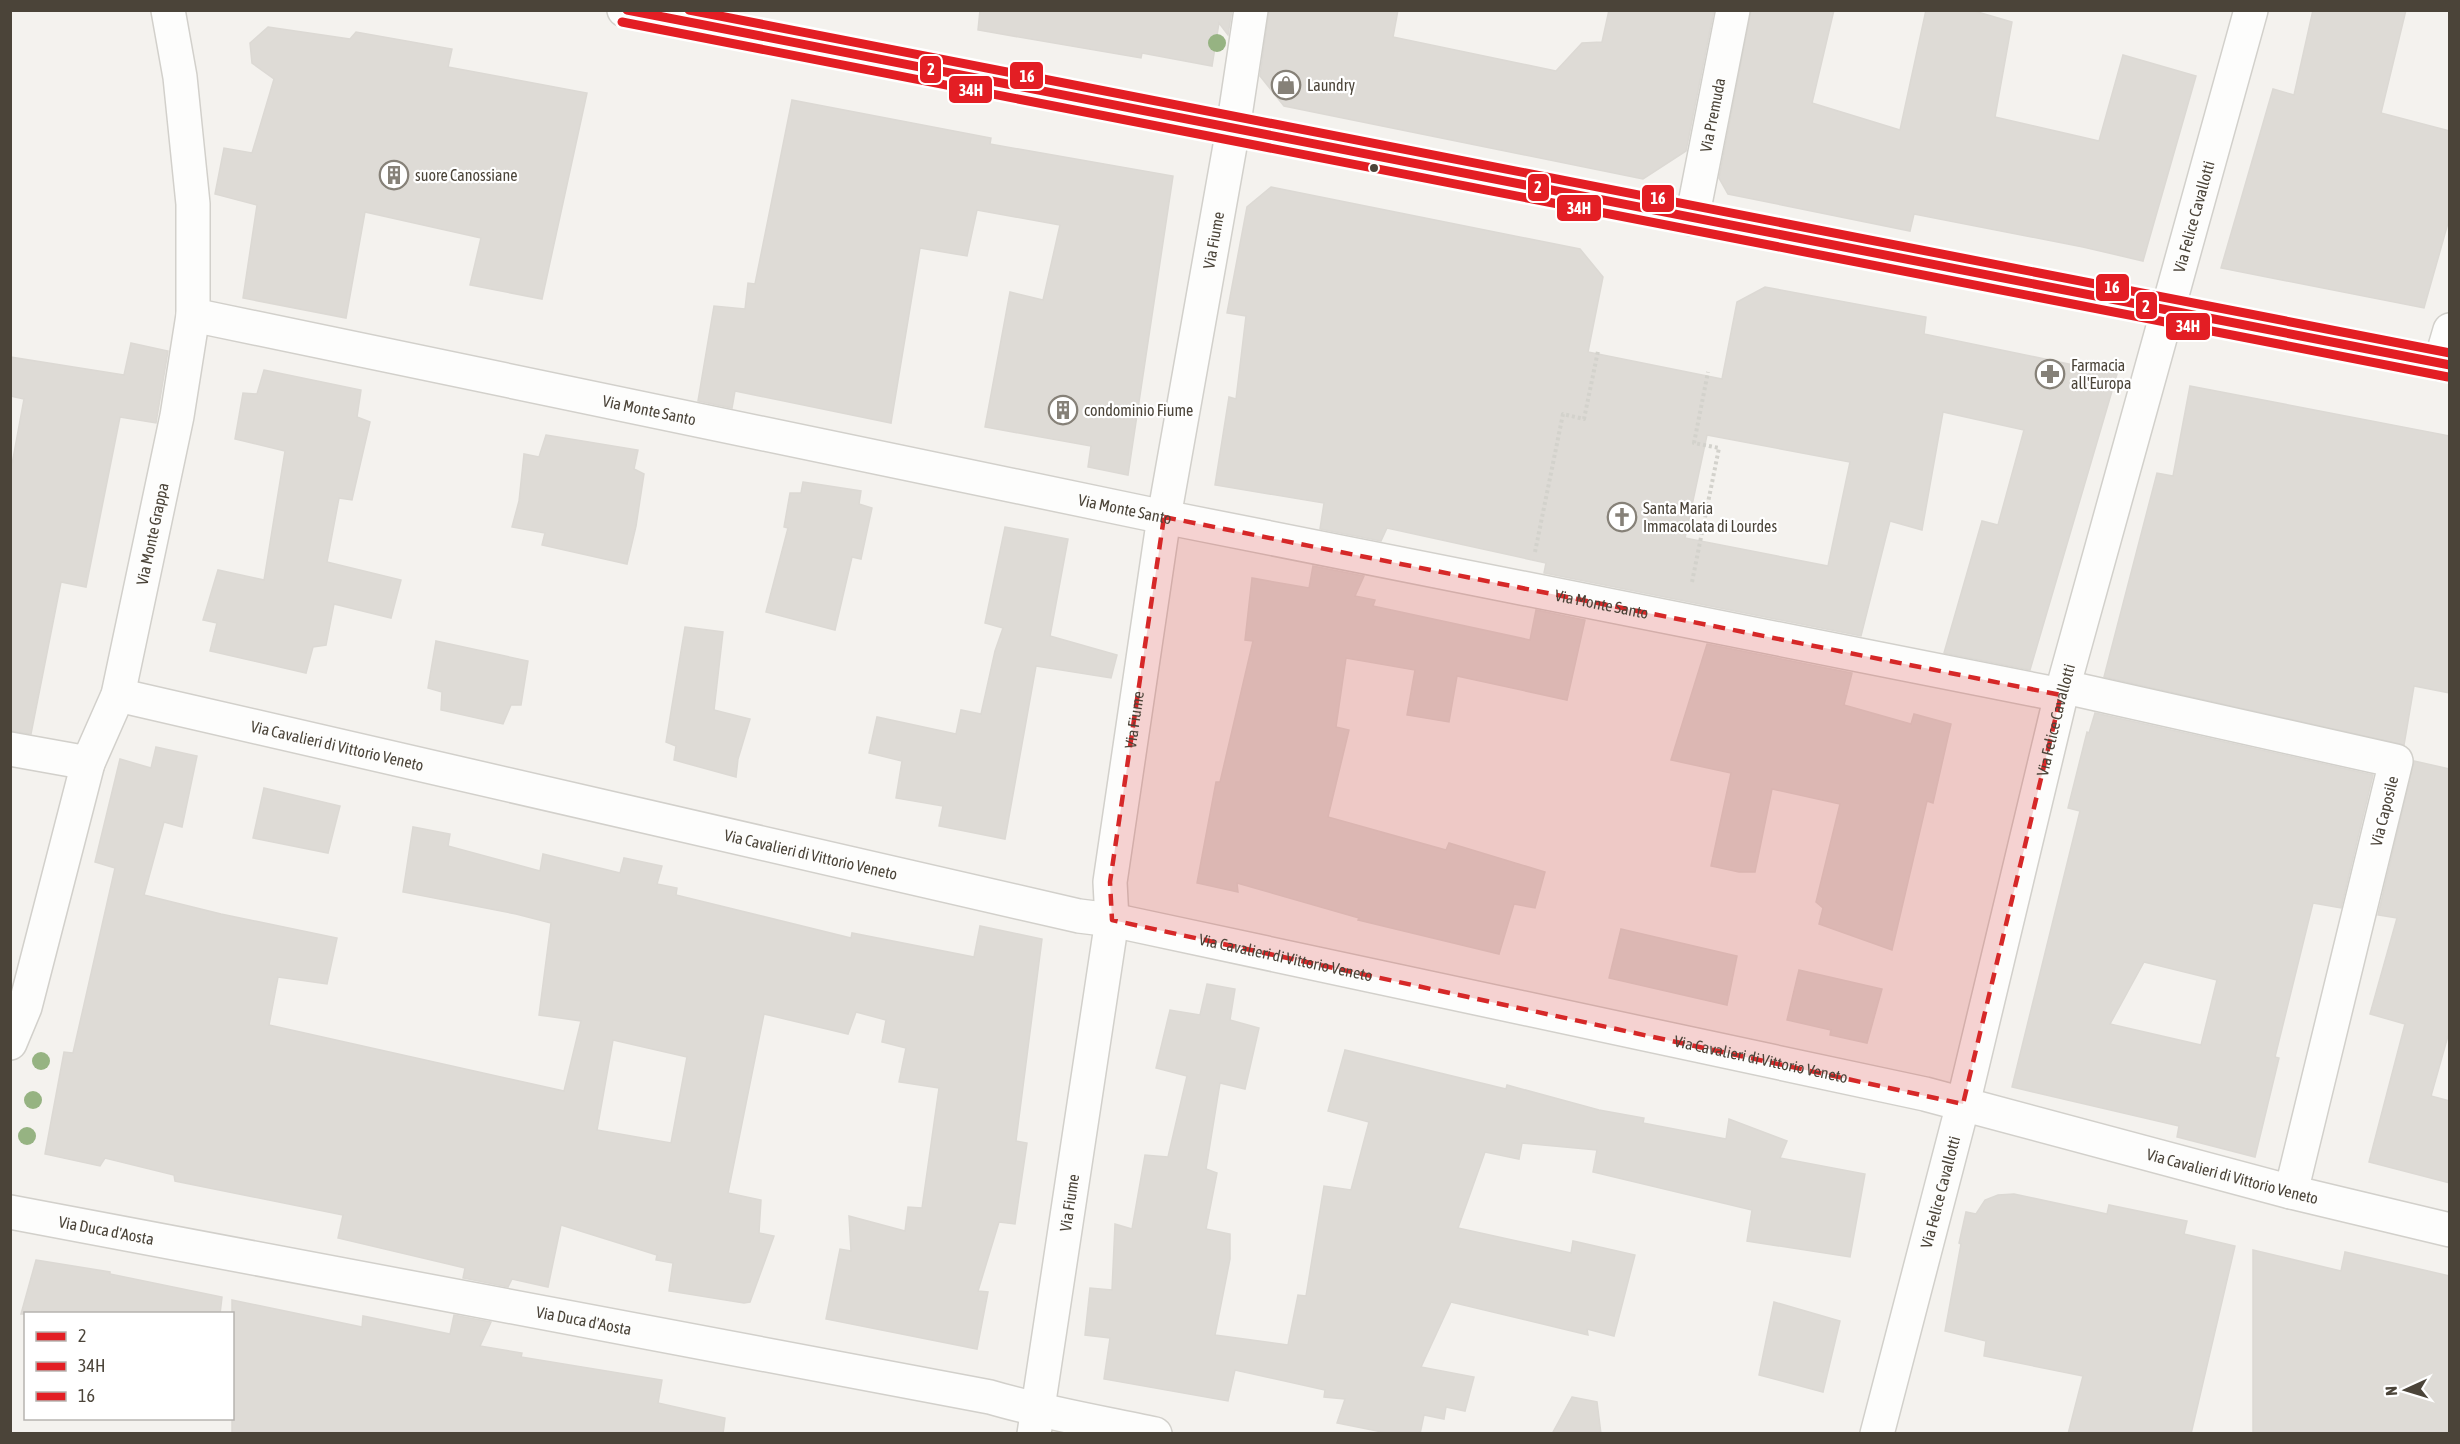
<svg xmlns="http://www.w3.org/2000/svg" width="2460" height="1444" font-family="'Asap Condensed',sans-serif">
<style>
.building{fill:#dedbd6;stroke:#dcd9d4;stroke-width:1.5;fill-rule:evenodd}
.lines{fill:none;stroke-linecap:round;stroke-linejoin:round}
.pedestrian-casing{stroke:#d2d0cb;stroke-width:36}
.minor-casing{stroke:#d2d0cb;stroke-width:36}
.tertiary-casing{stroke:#d2d0cb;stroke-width:36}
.path{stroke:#d3d2cc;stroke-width:4;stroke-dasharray:3 3;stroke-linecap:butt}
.pedestrian{stroke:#fdfdfc;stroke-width:33}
.minor{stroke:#fdfdfc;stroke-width:33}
.tertiary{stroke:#fdfdfc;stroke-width:33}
.bus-1-casing{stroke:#fff;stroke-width:14}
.bus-2-casing{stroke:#fff;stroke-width:14}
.bus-3-casing{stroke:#fff;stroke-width:14}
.bus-1{stroke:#e31e24;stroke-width:9}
.bus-2{stroke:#e31e24;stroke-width:9}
.bus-3{stroke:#e31e24;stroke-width:9}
.tree{fill:#96b382}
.marked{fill:#d62828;fill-opacity:0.2;stroke:#d62828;stroke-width:4.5;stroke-dasharray:12 8;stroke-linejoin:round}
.bus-dot{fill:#4b4439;stroke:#fff;stroke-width:2}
.labels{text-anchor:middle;stroke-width:4.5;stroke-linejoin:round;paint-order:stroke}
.poi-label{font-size:16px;fill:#4b4439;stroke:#fff;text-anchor:start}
.street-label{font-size:16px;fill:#4b4439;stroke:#fff}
.line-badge{stroke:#fff;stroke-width:2}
.badge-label{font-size:16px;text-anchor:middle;font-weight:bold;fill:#fff}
</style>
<rect width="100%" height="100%" fill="#f4f2ee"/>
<g class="building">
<polygon points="980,10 1232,10 1228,35 1219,23 1212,66 1142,53 1141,58 978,30"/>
<polygon points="1269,10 1398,10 1393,37 1556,71 1582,43 1602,42 1609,10 1714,10 1686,151 1643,179 1284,106 1260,76"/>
<polygon points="1751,10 1834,10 1812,103 1900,130 1926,10 1971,10 2012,22 1995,117 2099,141 2123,55 2196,76 2143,261 2083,247 1914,214 1910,231 1728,194 1719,178"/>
<polygon points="2313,10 2406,10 2381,113 2450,131 2450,216 2424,308 2221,268 2273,89 2294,95"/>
<polygon points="268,27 350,39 356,32 452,49 448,67 587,93 542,299 470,285 481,238 365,212 346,318 243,298 257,205 215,194 224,148 252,153 274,79 252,63 250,43"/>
<polygon points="792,100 991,138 990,144 1173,176 1128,475 1088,467 1091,446 985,427 1010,292 1043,300 1060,225 977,210 967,256 920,248 891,423 735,391 732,408 698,401 714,306 745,309 748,283 755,284"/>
<path d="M1271 187 1580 249 1603 277 1588 352 1722 379 1737 302 1765 287 1926 317 1924 334 2117 374 2030 670 1944 653 1982 521 1998 525 2024 430 1943 412 1922 530 1890 521 1861 636 1544 573 1546 563 1387 528 1381 541 1320 529 1324 503 1215 485 1229 397 1236 399 1246 316 1227 313 1247 207ZM1707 435 1850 462 1828 566 1685 538Z"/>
<polygon points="131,343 168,351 156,423 120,417 86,587 61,582 31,734 10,731 10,475 24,399 10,396 10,357 124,375"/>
<polygon points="264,370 361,390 357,417 370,422 352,500 339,498 327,562 401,580 391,618 334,604 326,645 313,647 306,673 210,651 217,623 203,620 218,570 264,580 285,451 235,439 243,393 257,394"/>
<polygon points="2190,386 2450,436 2450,693 2414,686 2404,745 2104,677 2157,473 2173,476"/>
<polygon points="546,435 638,450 634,469 644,474 636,526 627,564 542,545 545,533 512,527 519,501 524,454 539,457"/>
<polygon points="803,482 861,491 859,504 872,508 861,559 852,557 835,630 766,612 788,528 784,527 790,493 801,493"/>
<polygon points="1005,527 1068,539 1050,636 1117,655 1111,678 1036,666 1005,839 939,826 943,806 896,798 902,761 869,753 877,717 956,734 961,710 981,714 995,651 1003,628 985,623"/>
<polygon points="1313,566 1364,576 1355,596 1375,600 1373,606 1530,640 1536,610 1585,620 1567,700 1457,676 1449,722 1407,715 1415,670 1346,658 1336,727 1349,730 1328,817 1446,850 1449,843 1545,872 1535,908 1514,904 1499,954 1358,920 1359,918 1237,883 1238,892 1197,883 1216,782 1220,782 1253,641 1245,640 1252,578 1309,588"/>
<polygon points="685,627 723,632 714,710 750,719 738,759 736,777 674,760 676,746 666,742"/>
<polygon points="436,641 528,661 521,705 511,705 503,724 441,710 442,692 428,688"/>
<polygon points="1707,644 1852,673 1844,705 1911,724 1914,714 1951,724 1933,803 1927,801 1892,950 1819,924 1823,908 1816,902 1840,804 1772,789 1755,872 1739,872 1711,866 1731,773 1671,760"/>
<path d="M2095 713 2373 775 2341 908 2313 903 2275 1057 2279 1058 2255 1157 2177 1137 2179 1126 2012 1087 2080 811 2068 808 2087 732 2089 733ZM2144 962 2217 980 2201 1045 2110 1024Z"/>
<path d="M156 747 197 756 182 827 164 822 144 895 221 914 337 938 327 984 278 977 269 1025 564 1091 581 1021 539 1015 551 923 516 914 403 892 413 827 450 834 448 846 540 871 543 854 620 873 624 858 662 866 657 884 677 888 676 895 851 938 852 933 974 957 980 926 1042 939 1016 1141 1027 1143 1015 1224 999 1222 978 1291 988 1292 977 1349 826 1319 840 1249 851 1251 849 1216 905 1231 908 1207 922 1208 939 1088 899 1082 906 1048 882 1042 886 1020 856 1012 848 1034 764 1014 728 1193 761 1200 759 1233 774 1236 750 1302 744 1303 669 1291 673 1263 656 1260 657 1255 561 1225 548 1287 512 1279 508 1287 463 1278 465 1268 338 1238 343 1215 175 1181 174 1175 105 1158 100 1166 45 1154 64 1052 73 1053 115 868 95 862 120 759 151 768ZM613 1040 687 1057 671 1143 597 1130Z"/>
<polygon points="2414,761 2450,769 2450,1029 2431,1096 2450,1101 2450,1183 2369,1162 2405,1024 2370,1014 2397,918 2378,915"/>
<polygon points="264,788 340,806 328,853 253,838"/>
<polygon points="1621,929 1737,956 1727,1005 1609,978"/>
<polygon points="1799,970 1882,989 1867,1043 1830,1035 1831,1030 1787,1020"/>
<polygon points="1207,984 1235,989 1230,1020 1259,1028 1245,1089 1220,1083 1206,1169 1217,1173 1206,1229 1230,1234 1230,1259 1215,1335 1288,1345 1298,1295 1306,1296 1324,1186 1351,1190 1369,1122 1328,1111 1345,1050 1506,1089 1507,1085 1599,1110 1644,1118 1643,1123 1726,1139 1729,1119 1787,1141 1780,1158 1865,1174 1850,1257 1747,1241 1752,1210 1593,1172 1597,1150 1522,1143 1519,1159 1485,1152 1458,1228 1571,1253 1573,1241 1635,1255 1614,1336 1587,1329 1588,1335 1451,1302 1421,1367 1474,1377 1465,1411 1446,1407 1444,1419 1424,1415 1420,1434 1392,1434 1337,1423 1345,1399 1324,1397 1325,1390 1235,1370 1228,1401 1104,1379 1110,1338 1085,1335 1090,1288 1112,1290 1115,1224 1132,1229 1145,1155 1168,1157 1187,1076 1156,1068 1170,1010 1200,1015"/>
<polygon points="2014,1194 2107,1214 2109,1205 2187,1221 2184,1234 2235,1246 2191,1434 2068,1434 2083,1376 1984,1356 1986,1341 1945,1331 1961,1244 1959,1243 1966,1212 1976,1214 1985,1200 1998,1195"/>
<polygon points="2253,1250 2341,1271 2345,1252 2450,1276 2450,1434 2253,1434"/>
<polygon points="36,1260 110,1272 110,1274 222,1297 220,1314 21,1314"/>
<polygon points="232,1300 362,1327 363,1316 450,1334 454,1315 491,1322 480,1346 522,1353 521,1357 662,1380 658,1403 725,1418 723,1434 232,1434"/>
<polygon points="1774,1302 1840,1321 1823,1392 1759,1375"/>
<polygon points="1572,1397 1597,1402 1601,1434 1552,1434"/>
</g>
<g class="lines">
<g class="pedestrian-casing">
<g id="pedestrian">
<path id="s1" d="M1692 219 1733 10"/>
<polyline points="2440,364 2450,330"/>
</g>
</g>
<g class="minor-casing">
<g id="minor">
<path id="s2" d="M193 315 1164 517 2061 695"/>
<polyline points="2065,687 2396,761 2291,1192"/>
<path id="s3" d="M118 695 1079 916 1112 920 1925 1094 2291 1192 2450 1230"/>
<polyline points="10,749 88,763"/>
<path id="s4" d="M10 1043 25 1007 88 763 118 695 177 416 193 315V204L180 77 168 10"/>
<path id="s5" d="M10 1212 990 1397C1044 1413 1099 1422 1155 1434"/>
<path id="s6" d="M1034 1434 1112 920 1110 882 1164 517 1233 129 1251 10"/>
<path id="s7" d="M1877 1434 1963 1104 2061 695 2251 10"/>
</g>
</g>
<g class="tertiary-casing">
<polyline id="tertiary" points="624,10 2450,365"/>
</g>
<g class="path">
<polyline points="1535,552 1563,414 1584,419 1598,351"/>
<polyline points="1692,582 1719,448 1694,443 1708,372"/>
</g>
<use href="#pedestrian" class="pedestrian"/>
<use href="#minor" class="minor"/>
<use href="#tertiary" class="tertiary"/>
<g class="bus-1-casing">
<polyline id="bus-1" points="627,10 2450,365"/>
</g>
<g class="bus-2-casing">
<polyline id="bus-2" points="622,22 2448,377"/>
</g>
<g class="bus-3-casing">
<polyline id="bus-3" points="689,10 2450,353"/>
</g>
<use href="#bus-1" class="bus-1"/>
<use href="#bus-2" class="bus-2"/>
<use href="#bus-3" class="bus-3"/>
</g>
<g class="tree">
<circle cx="1217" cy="43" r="9"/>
<circle cx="41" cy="1061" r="9"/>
<circle cx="33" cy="1100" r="9"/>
<circle cx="27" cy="1136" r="9"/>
</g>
<path class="marked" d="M1164 517 2061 695 1963 1104 1112 920 1110 882Z"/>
<defs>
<g id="shop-ring" transform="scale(1.5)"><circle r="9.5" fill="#fff" stroke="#868178" stroke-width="1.5"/><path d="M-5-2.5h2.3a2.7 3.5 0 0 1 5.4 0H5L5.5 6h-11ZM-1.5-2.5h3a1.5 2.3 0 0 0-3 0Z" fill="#868178"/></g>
<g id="building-ring" transform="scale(1.5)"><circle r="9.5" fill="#fff" stroke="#868178" stroke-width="1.5"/><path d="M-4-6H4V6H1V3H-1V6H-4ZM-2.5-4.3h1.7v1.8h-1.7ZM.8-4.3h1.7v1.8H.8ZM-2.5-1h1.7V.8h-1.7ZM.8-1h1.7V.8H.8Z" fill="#868178"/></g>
<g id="pharmacy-ring" transform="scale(1.5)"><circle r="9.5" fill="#fff" stroke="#868178" stroke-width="1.5"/><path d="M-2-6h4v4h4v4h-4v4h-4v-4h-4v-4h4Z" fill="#868178"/></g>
<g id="church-ring" transform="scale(1.5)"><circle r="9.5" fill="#fff" stroke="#868178" stroke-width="1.5"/><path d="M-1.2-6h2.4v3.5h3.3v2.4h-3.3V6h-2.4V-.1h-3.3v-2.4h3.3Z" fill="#868178"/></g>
</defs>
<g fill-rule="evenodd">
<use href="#shop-ring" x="1286" y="85"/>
<use href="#building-ring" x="394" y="175"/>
<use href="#pharmacy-ring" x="2050" y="374"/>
<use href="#building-ring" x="1063" y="410"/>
<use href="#church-ring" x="1622" y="517"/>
</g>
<circle class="bus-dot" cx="1374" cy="168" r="5"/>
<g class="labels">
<g class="poi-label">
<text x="1307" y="91">Laundry</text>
<text x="415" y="181">suore Canossiane</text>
<text x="2071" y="371">Farmacia<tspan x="2071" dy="18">all'Europa</tspan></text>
<text x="1084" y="416">condominio Fiume</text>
<text x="1643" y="514">Santa Maria<tspan x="1643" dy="18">Immacolata di Lourdes</tspan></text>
</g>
<g class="street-label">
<text dy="6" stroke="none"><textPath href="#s1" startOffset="106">Via Premuda</textPath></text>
<text dy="6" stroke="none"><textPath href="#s7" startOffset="1258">Via Felice Cavallotti</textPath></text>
<text dy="6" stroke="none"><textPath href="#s6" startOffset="1208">Via Fiume</textPath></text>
<text dy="6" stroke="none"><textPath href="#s2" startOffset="466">Via Monte Santo</textPath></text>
<text dy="6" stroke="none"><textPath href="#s2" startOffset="952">Via Monte Santo</textPath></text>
<text dy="6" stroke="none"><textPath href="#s4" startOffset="530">Via Monte Grappa</textPath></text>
<text dy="6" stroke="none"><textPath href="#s2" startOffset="1438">Via Monte Santo</textPath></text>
<text dy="6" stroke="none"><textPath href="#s7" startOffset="736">Via Felice Cavallotti</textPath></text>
<text dy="6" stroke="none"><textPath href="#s6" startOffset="722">Via Fiume</textPath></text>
<text dy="6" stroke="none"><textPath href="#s3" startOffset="225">Via Cavalieri di Vittorio Veneto</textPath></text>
<text transform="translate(2384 811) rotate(-76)" y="6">Via Caposile</text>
<text dy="6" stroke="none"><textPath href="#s3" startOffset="711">Via Cavalieri di Vittorio Veneto</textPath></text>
<text dy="6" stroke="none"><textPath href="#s3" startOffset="1197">Via Cavalieri di Vittorio Veneto</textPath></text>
<text dy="6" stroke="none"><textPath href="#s3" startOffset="1683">Via Cavalieri di Vittorio Veneto</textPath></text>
<text dy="6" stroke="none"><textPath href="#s3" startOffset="2169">Via Cavalieri di Vittorio Veneto</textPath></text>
<text dy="6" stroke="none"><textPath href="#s7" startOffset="250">Via Felice Cavallotti</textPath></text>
<text dy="6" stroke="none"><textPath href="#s6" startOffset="234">Via Fiume</textPath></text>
<text dy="6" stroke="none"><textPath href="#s5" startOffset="98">Via Duca d'Aosta</textPath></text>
<text dy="6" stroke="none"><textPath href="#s5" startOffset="584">Via Duca d'Aosta</textPath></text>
</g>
</g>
<g class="line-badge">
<rect x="919" y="55" width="23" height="29" rx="6" fill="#e31e24"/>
<rect x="1009" y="61" width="35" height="29" rx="6" fill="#e31e24"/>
<rect x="948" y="75" width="45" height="29" rx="6" fill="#e31e24"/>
<rect x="1527" y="173" width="23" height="29" rx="6" fill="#e31e24"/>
<rect x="1641" y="184" width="34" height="29" rx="6" fill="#e31e24"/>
<rect x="1556" y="194" width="46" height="28" rx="6" fill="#e31e24"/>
<rect x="2095" y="273" width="35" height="29" rx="6" fill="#e31e24"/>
<rect x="2135" y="291" width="23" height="29" rx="6" fill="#e31e24"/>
<rect x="2165" y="312" width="46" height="29" rx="6" fill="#e31e24"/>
</g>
<g class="badge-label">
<text x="931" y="75">2</text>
<text x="1027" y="82">16</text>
<text x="971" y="96">34H</text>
<text x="1538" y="193">2</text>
<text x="1658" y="204">16</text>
<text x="1579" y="214">34H</text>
<text x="2112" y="293">16</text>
<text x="2146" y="312">2</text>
<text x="2188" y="332">34H</text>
</g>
<rect width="2460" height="1444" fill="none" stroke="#4b4439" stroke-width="24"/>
<rect x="24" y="1312" width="210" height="108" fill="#ffffff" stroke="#b7b4b0" stroke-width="1.5"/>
<rect x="36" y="1332" width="30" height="9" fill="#e31e24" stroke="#b7b4b0" stroke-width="1.5"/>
<text x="78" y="1342" font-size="18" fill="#4b4439">2</text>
<rect x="36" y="1362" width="30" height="9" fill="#e31e24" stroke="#b7b4b0" stroke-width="1.5"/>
<text x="78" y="1372" font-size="18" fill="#4b4439">34H</text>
<rect x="36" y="1392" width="30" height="9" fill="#e31e24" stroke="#b7b4b0" stroke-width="1.5"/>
<text x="78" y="1402" font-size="18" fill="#4b4439">16</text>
<g transform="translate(2406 1390) rotate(266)" stroke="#ffffff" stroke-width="4.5" paint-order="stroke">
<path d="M0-4.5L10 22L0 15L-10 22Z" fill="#4b4439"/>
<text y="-9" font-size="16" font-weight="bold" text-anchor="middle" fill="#4b4439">N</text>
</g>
</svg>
